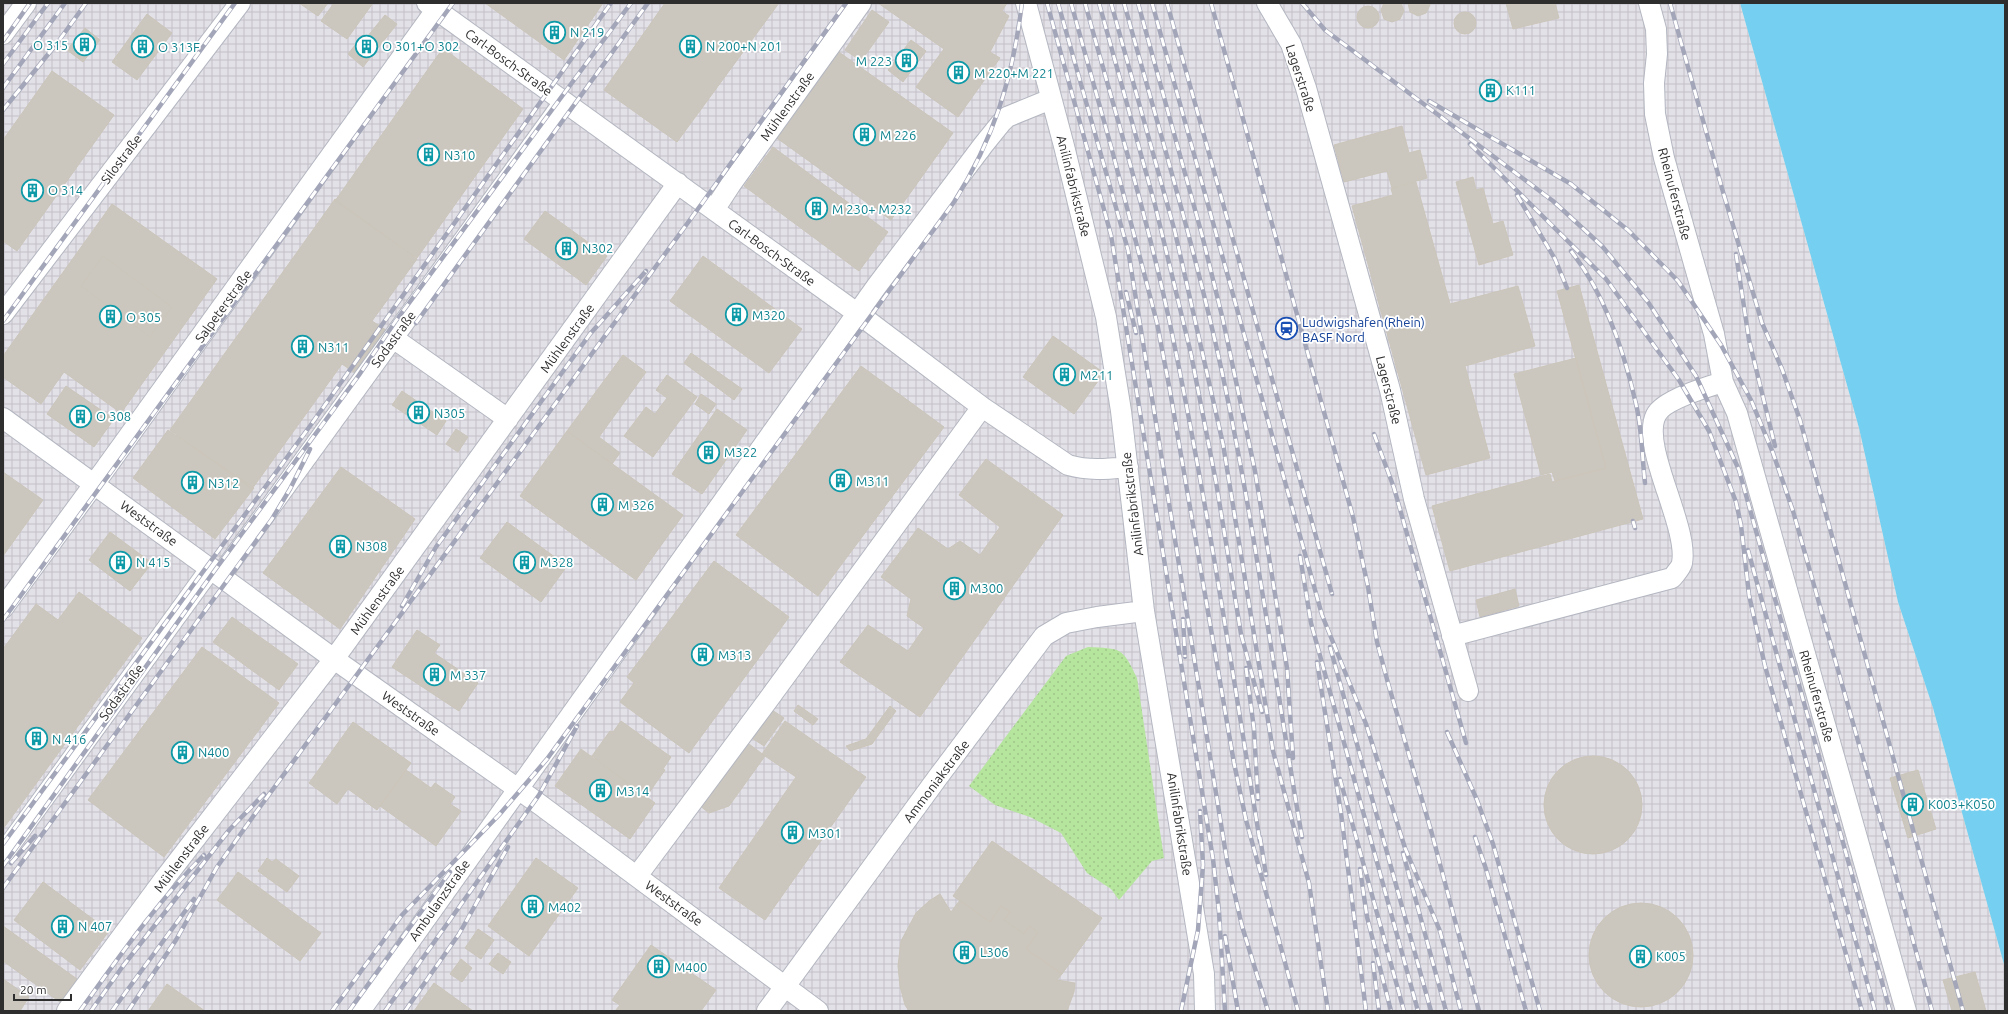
<svg xmlns="http://www.w3.org/2000/svg" width="2008" height="1014" font-family="Ubuntu,sans-serif">
  <defs>
    <pattern id="industrial-grid" width="8" height="8" patternUnits="userSpaceOnUse"><rect width="8" height="8" fill="#e3e1e8"/><path d="M0 4h8M4 0v8" fill="none" stroke="#c3c1c7"/></pattern>
    <pattern id="grass-dots" width="8" height="8" patternUnits="userSpaceOnUse"><rect width="8" height="8" fill="#b6e59e"/><path d="M2 2h.1M6 6h.1" fill="none" stroke="#9dc588" stroke-width="1.8" stroke-linecap="round"/></pattern>
  </defs>
  <rect width="100%" height="100%" fill="#efe9e1"/>
  <path fill="url(#industrial-grid)" d="M 3,3 L 1740,3 L 1859,428 L 1898,602 L 1933,708 L 2005,968 L 2005,1011 L 3,1011 Z"/>
  <path fill="url(#grass-dots)" d="M 1088,647 C 1121,649 1122,646 1137,678 L 1164,858 L 1152,861 L 1119,900 L 1111,889 L 1087,873 L 1061,833 L 1030,817 L 995,805 L 969,786 L 1066,656 Z"/>
  <path fill="#75cff0" d="M 1740,3 L 2005,3 L 2005,968 L 1933,708 L 1898,602 L 1859,428 Z"/>
  <path fill="#cbc7bf" stroke="#cbc5ba" d="M 299,3 L 328,3 L 318,16 Z
    M 334,3 L 373,3 L 347,39 L 321,21 Z
    M 485,3 L 603,3 L 564,60 Z
    M 665,3 L 779,3 L 677,142 L 604,90 Z
    M 878,3 L 1007,3 L 1002,11 L 1009,16 L 990,52 L 1000,58 L 958,117 L 916,87 L 944,49 Z
    M 1384,3 L 1401,3 L 1404,11 L 1400,19 L 1392,22 L 1384,19 L 1381,10 Z
    M 1408,3 L 1429,3 L 1430,5 L 1426,13 L 1418,16 L 1410,12 Z
    M 1506,3 L 1555,3 L 1559,18 L 1513,29 Z
    M1357 17a11 11 0 1 1 22 0a11 11 0 1 1-22 0Z
    M 872,10 L 889,22 L 861,61 L 845,50 Z
    M1454 23a11 11 0 1 1 22 0a11 11 0 1 1-22 0Z
    M 147,14 L 172,33 L 137,80 L 112,62 Z
    M 385,15 L 397,24 L 363,67 L 348,54 L 363,35 L 367,37 Z
    M 85,28 L 100,40 L 83,62 L 67,50 Z
    M 911,40 L 926,51 L 903,82 L 888,70 Z
    M 443,48 L 523,109 L 417,258 L 335,201 Z
    M 836,50 L 953,133 L 891,220 L 774,136 Z
    M 52,71 L 114,115 L 17,251 L 3,241 L 3,140 Z
    M 1499,80 L 1502,93 L 1483,98 L 1480,85 Z
    M 1402,126 L 1409,153 L 1420,150 L 1427,178 L 1392,188 L 1387,171 L 1344,182 L 1334,145 Z
    M 773,147 L 888,232 L 859,271 L 744,186 Z
    M 1473,177 L 1476,190 L 1483,188 L 1493,224 L 1503,221 L 1513,255 L 1479,265 L 1456,182 Z
    M 1416,182 L 1450,304 L 1518,286 L 1535,346 L 1465,366 L 1490,458 L 1426,475 L 1352,206 L 1393,195 L 1391,189 Z
    M 335,199 L 417,259 L 372,321 L 386,330 L 355,373 L 342,364 L 252,489 L 170,430 Z
    M 112,204 L 217,279 L 121,413 L 64,372 L 41,404 L 3,377 L 3,356 Z
    M 545,211 L 607,256 L 586,285 L 524,239 Z
    M 103,256 L 172,307 L 150,337 L 81,286 Z
    M 703,256 L 802,329 L 769,373 L 670,301 Z
    M 1579,285 L 1643,519 L 1450,571 L 1432,506 L 1550,474 L 1552,482 L 1606,468 L 1557,291 Z
    M 1053,336 L 1104,373 L 1074,414 L 1023,377 Z
    M 691,353 L 742,389 L 734,400 L 684,363 Z
    M 623,355 L 646,372 L 599,437 L 620,453 L 612,464 L 567,431 Z
    M 1576,358 L 1606,468 L 1555,481 L 1552,472 L 1541,475 L 1514,374 Z
    M 861,366 L 944,427 L 818,596 L 736,535 Z
    M 667,375 L 697,397 L 653,457 L 624,436 L 646,407 L 655,414 L 667,398 L 656,390 Z
    M 66,386 L 114,419 L 94,447 L 47,414 Z
    M 402,391 L 446,421 L 437,435 L 392,405 Z
    M 701,394 L 716,404 L 709,414 L 695,404 Z
    M 717,409 L 747,430 L 702,494 L 672,474 Z
    M 456,429 L 468,437 L 458,452 L 446,444 Z
    M 168,430 L 254,488 L 215,539 L 133,478 Z
    M 567,431 L 683,515 L 636,580 L 520,496 Z
    M 986,459 L 1063,515 L 920,717 L 840,662 L 868,625 L 908,651 L 924,628 L 907,616 L 911,599 L 881,577 L 918,528 L 948,549 L 960,541 L 980,555 L 1000,527 L 959,495 Z
    M 341,467 L 415,519 L 340,629 L 263,573 Z
    M 3,472 L 43,500 L 3,556 Z
    M 507,522 L 567,566 L 541,602 L 480,558 Z
    M 110,532 L 152,563 L 130,591 L 89,560 Z
    M 714,561 L 789,617 L 689,753 L 620,702 L 634,683 L 627,677 Z
    M 1515,589 L 1519,606 L 1480,617 L 1476,600 Z
    M 79,592 L 142,638 L 3,829 L 3,649 L 36,604 L 58,620 Z
    M 232,617 L 298,664 L 279,690 L 213,642 Z
    M 417,630 L 440,645 L 434,653 L 478,683 L 459,711 L 392,667 Z
    M 202,647 L 279,703 L 164,857 L 88,800 Z
    M 798,705 L 818,719 L 813,725 L 794,711 Z
    M 890,706 L 896,711 L 872,744 L 850,751 L 846,746 L 866,739 Z
    M 772,710 L 784,718 L 764,746 L 752,738 Z
    M 621,721 L 671,757 L 663,769 L 665,770 L 646,797 L 592,756 L 610,731 L 613,732 Z
    M 785,721 L 866,777 L 765,920 L 719,888 L 796,777 L 762,754 Z
    M 353,722 L 411,763 L 377,810 L 348,789 L 337,804 L 309,783 Z
    M 745,741 L 765,756 L 729,806 L 709,813 L 699,805 Z
    M 581,749 L 655,803 L 630,839 L 555,786 Z
    M1544 805a49 49 0 1 1 98 0a49 49 0 1 1-98 0Z
    M 406,770 L 431,788 L 435,783 L 455,797 L 450,804 L 461,811 L 436,846 L 380,806 Z
    M 1918,770 L 1936,829 L 1908,838 L 1890,778 Z
    M 992,841 L 1102,918 L 1062,974 L 1026,949 L 1038,932 L 1029,926 L 1024,934 L 1004,920 L 1010,912 L 1001,906 L 990,922 L 953,896 Z
    M 267,858 L 272,862 L 276,859 L 299,876 L 287,892 L 258,871 Z
    M 536,858 L 578,888 L 529,956 L 488,926 Z
    M 238,872 L 321,933 L 300,961 L 217,900 Z
    M 43,882 L 109,931 L 80,970 L 14,920 Z
    M 940,894 L 951,912 L 960,900 L 990,922 L 1001,906 L 1010,912 L 1004,920 L 1024,934 L 1029,926 L 1038,932 L 1026,949 L 1062,974 L 1057,980 L 1075,983 L 1074,992 L 1067,1011 L 909,1011 L 905,1005 L 900,986 L 898,966 L 901,941 L 916,913 L 929,901 Z
    M1589 955a52 52 0 1 1 104 0a52 52 0 1 1-104 0Z
    M 3,926 L 77,979 L 60,1002 L 3,961 Z
    M 478,929 L 494,940 L 481,959 L 465,948 Z
    M 651,945 L 716,990 L 701,1011 L 615,1011 L 620,1005 L 612,1000 Z
    M 498,953 L 511,962 L 503,974 L 489,964 Z
    M 461,959 L 472,968 L 462,982 L 450,974 Z
    M 1975,972 L 1986,1011 L 1952,1011 L 1943,980 Z
    M 3,979 L 29,997 L 20,1011 L 3,1011 Z
    M 434,983 L 473,1011 L 414,1011 Z
    M 167,984 L 205,1011 L 148,1011 Z"/>
  <g fill="none" stroke-linecap="round" stroke-linejoin="round">
    <defs>
      <path id="minor" d="M 427,3 L 868,321 L 982,407 L 1068,465 C 1089,471 1107,469 1128,467
        M 1026,3 L 1064,146 L 1106,317 L 1121,411 L 1144,611 L 1204,974 L 1205,1011
        M 1267,3 L 1291,44 L 1306,88 L 1390,390 L 1414,499 L 1468,691
        M 1649,3 L 1656,29 L 1657,54 L 1654,83 L 1655,114 L 1664,158 L 1714,334 L 1723,382 L 1737,413 L 1906,1011
        M 3,34 L 26,3
        M 714,210 L 731,184 L 861,3
        M 3,314 L 240,3
        M 393,338 L 508,419
        M 3,418 L 334,659 L 535,801 L 818,1011
        M 221,575 L 564,102
        M 3,608 L 95,483 L 441,3
        M 1452,636 L 1672,578 C 1675,574 1681,568 1682,563 C 1689,526 1640,447 1656,415 C 1663,400 1707,387 1723,382
        M 3,854 L 211,568
        M 637,876 L 768,700 L 982,407
        M 67,1011 L 165,878 L 334,659 L 678,183
        M 360,1011 L 876,287 L 984,144 L 1001,123 L 1007,117 L 1051,99
        M 767,1011 L 938,777 L 1044,636 L 1066,623 L 1097,617 L 1144,611"/>
    </defs>
    <use href="#minor" stroke="#b4b7c1" stroke-width="22"/>
    <use href="#minor" stroke="#fff" stroke-width="20"/>
    <defs>
      <path id="rail" d="M 1047,3 L 1111,235 L 1213,859 L 1219,912 L 1225,1011
        M 1058,3 L 1128,250 L 1227,861 L 1242,926 L 1268,1011
        M 1071,3 L 1112,150 L 1157,323 L 1170,391 L 1234,763 L 1246,820 L 1274,922
        M 1085,3 C 1114,109 1147,216 1170,324 C 1206,495 1232,669 1260,842
        M 1099,3 L 1155,205 L 1191,354 L 1216,482 L 1241,634 L 1262,712
        M 1111,3 L 1175,232 L 1223,444 L 1273,751 L 1309,883 L 1328,1011
        M 1124,3 C 1158,126 1195,248 1222,372 C 1255,526 1275,682 1302,837
        M 1138,3 L 1202,235 L 1223,320 L 1255,471 L 1287,668 L 1293,758
        M 1152,3 L 1322,615 L 1366,724 L 1405,848 L 1440,931 L 1461,1011
        M 1167,3 L 1332,594
        M 1211,3 L 1353,517 L 1368,587 L 1377,642 L 1388,683 L 1432,834 L 1479,1011
        M 1302,3 L 1325,30 L 1553,201 L 1602,246 L 1648,302 L 1696,376 L 1739,470 L 1890,1011
        M 1670,3 L 1725,199
        M 3,41 L 30,3
        M 3,64 L 48,3
        M 3,88 L 65,3
        M 1429,101 L 1571,184 L 1629,231 L 1678,281 L 1721,345 L 1751,400 L 1773,453 L 1793,511 L 1888,847 L 1932,1011
        M 3,110 L 58,42 L 86,3
        M 1470,144 L 1606,279 L 1679,380 L 1709,431 L 1736,502 L 1741,525 L 1749,595 L 1765,666 L 1862,1011
        M 1517,195 L 1555,259 L 1567,288
        M 1724,195 L 1762,323 L 1782,369 L 1800,420 L 1963,1011
        M 1571,251 C 1605,294 1624,351 1636,404 C 1642,429 1642,457 1645,483
        M 1736,254 L 1749,340 L 1775,446
        M 1126,292 L 1136,333
        M 3,321 L 235,3
        M 416,323 L 648,3
        M 1374,434 L 1394,488 L 1466,743
        M 1633,521 L 1635,528
        M 1748,550 L 1875,1011
        M 1300,556 L 1311,623 L 1418,1011
        M 402,606 L 436,547 L 590,334 L 646,271
        M 1183,619 L 1185,657
        M 3,620 L 453,3
        M 1330,647 L 1431,1011
        M 1317,662 L 1341,813 L 1366,1011
        M 1246,668 L 1254,729 L 1258,799
        M 1447,732 L 1477,800 L 1493,844 L 1540,1011
        M 1340,779 L 1404,1011
        M 1260,837 L 1266,875
        M 1475,837 L 1486,869 L 1526,1011
        M 3,844 L 310,426 L 611,3
        M 1403,853 L 1446,1011
        M 11,863 L 35,836
        M 3,866 L 215,570 L 359,375 L 395,322 L 631,3
        M 1360,869 L 1367,917 L 1391,1011
        M 3,888 L 272,519 L 290,489 L 310,449
        M 1273,918 L 1298,1011
        M 1225,936 L 1238,1011
        M 1373,963 L 1379,1011
        M 80,1011 C 119,957 157,902 204,855
        M 91,1011 L 123,966 L 230,829 L 264,794
        M 112,1011 L 194,899
        M 128,1011 L 176,940 L 217,867 L 257,811 L 703,202 L 846,3
        M 332,1011 L 402,915 L 499,815 L 547,759 L 954,202 C 994,139 1013,77 1022,3
        M 349,1011 L 450,872
        M 385,1011 L 539,795 L 577,726
        M 405,1011 L 459,934 L 508,847
        M 1181,1011 L 1198,930 L 1203,865 L 1200,811"/>
    </defs>
    <use href="#rail" stroke="#a3a6b8" stroke-width="4.5"/>
    <use href="#rail" stroke="#fff" stroke-width="3" stroke-dasharray="9" stroke-linecap="butt"/>
  </g>
  <defs>
    <symbol id="building-ring" viewBox="-11 -11 22 22"><circle r="9.5" fill="#fff" stroke="#0f9aa8" stroke-width="1.5"/><path d="M-4-6H4V6H1V3H-1V6H-4ZM-2.5-4.3h1.7v1.8h-1.7ZM.8-4.3h1.7v1.8H.8ZM-2.5-1h1.7V.8h-1.7ZM.8-1h1.7V.8H.8Z" fill="#0f9aa8"/></symbol>
    <symbol id="station-ring" viewBox="-11 -11 22 22"><circle r="9.5" fill="#fff" stroke="#1a4fb4" stroke-width="1.5"/><path d="M-3-6H3Q5-6 5-4V2Q5 4 3 4L4.5 6H3L1.5 4h-3L-3 6H-4.5L-3 4Q-5 4-5 2V-4Q-5-6-3-6ZM-3.5-4v3h7v-3ZM-3.5 1v1.5H-2V1ZM2 1v1.5H3.5V1Z" fill="#1a4fb4"/></symbol>
  </defs>
  <g fill-rule="evenodd">
    <use href="#building-ring" x="542" y="20" width="25" height="25"/>
    <use href="#building-ring" x="72" y="32" width="25" height="25"/>
    <use href="#building-ring" x="354" y="34" width="25" height="25"/>
    <use href="#building-ring" x="678" y="34" width="25" height="25"/>
    <use href="#building-ring" x="130" y="34" width="25" height="25"/>
    <use href="#building-ring" x="894" y="48" width="25" height="25"/>
    <use href="#building-ring" x="946" y="60" width="25" height="25"/>
    <use href="#building-ring" x="1478" y="78" width="25" height="25"/>
    <use href="#building-ring" x="852" y="122" width="25" height="25"/>
    <use href="#building-ring" x="416" y="142" width="25" height="25"/>
    <use href="#building-ring" x="20" y="178" width="25" height="25"/>
    <use href="#building-ring" x="804" y="196" width="25" height="25"/>
    <use href="#building-ring" x="554" y="236" width="25" height="25"/>
    <use href="#building-ring" x="724" y="302" width="25" height="25"/>
    <use href="#building-ring" x="98" y="304" width="25" height="25"/>
    <use href="#station-ring" x="1274" y="316" width="25" height="25"/>
    <use href="#building-ring" x="290" y="334" width="25" height="25"/>
    <use href="#building-ring" x="1052" y="362" width="25" height="25"/>
    <use href="#building-ring" x="406" y="400" width="25" height="25"/>
    <use href="#building-ring" x="68" y="404" width="25" height="25"/>
    <use href="#building-ring" x="696" y="440" width="25" height="25"/>
    <use href="#building-ring" x="828" y="468" width="25" height="25"/>
    <use href="#building-ring" x="180" y="470" width="25" height="25"/>
    <use href="#building-ring" x="590" y="492" width="25" height="25"/>
    <use href="#building-ring" x="328" y="534" width="25" height="25"/>
    <use href="#building-ring" x="108" y="550" width="25" height="25"/>
    <use href="#building-ring" x="512" y="550" width="25" height="25"/>
    <use href="#building-ring" x="942" y="576" width="25" height="25"/>
    <use href="#building-ring" x="690" y="642" width="25" height="25"/>
    <use href="#building-ring" x="422" y="662" width="25" height="25"/>
    <use href="#building-ring" x="24" y="726" width="25" height="25"/>
    <use href="#building-ring" x="170" y="740" width="25" height="25"/>
    <use href="#building-ring" x="588" y="778" width="25" height="25"/>
    <use href="#building-ring" x="1900" y="792" width="25" height="25"/>
    <use href="#building-ring" x="780" y="820" width="25" height="25"/>
    <use href="#building-ring" x="520" y="894" width="25" height="25"/>
    <use href="#building-ring" x="50" y="914" width="25" height="25"/>
    <use href="#building-ring" x="952" y="940" width="25" height="25"/>
    <use href="#building-ring" x="1628" y="944" width="25" height="25"/>
    <use href="#building-ring" x="646" y="954" width="25" height="25"/>
  </g>
  <g text-anchor="middle" stroke-width="3.5" stroke-linejoin="round" paint-order="stroke">
    <g font-size="13" fill="#0d838f" stroke="#fff" text-anchor="start">
      <text x="570" y="37">N 219</text>
      <text x="68" y="50" text-anchor="end">O 315</text>
      <text x="382" y="51">O 301+O 302</text>
      <text x="706" y="51">N 200+N 201</text>
      <text x="158" y="52">O 313F</text>
      <text x="892" y="66" text-anchor="end">M 223</text>
      <text x="974" y="78">M 220+M 221</text>
      <text x="1506" y="95">K111</text>
      <text x="880" y="140">M 226</text>
      <text x="444" y="160">N310</text>
      <text x="48" y="195">O 314</text>
      <text x="832" y="214">M 230+ M232</text>
      <text x="582" y="253">N302</text>
      <text x="752" y="320">M320</text>
      <text x="126" y="322">O 305</text>
      <text x="318" y="352">N311</text>
      <text x="1080" y="380">M211</text>
      <text x="434" y="418">N305</text>
      <text x="96" y="421">O 308</text>
      <text x="724" y="457">M322</text>
      <text x="856" y="486">M311</text>
      <text x="208" y="488">N312</text>
      <text x="618" y="510">M 326</text>
      <text x="356" y="551">N308</text>
      <text x="136" y="567">N 415</text>
      <text x="540" y="567">M328</text>
      <text x="970" y="593">M300</text>
      <text x="718" y="660">M313</text>
      <text x="450" y="680">M 337</text>
      <text x="52" y="744">N 416</text>
      <text x="198" y="757">N400</text>
      <text x="616" y="796">M314</text>
      <text x="1928" y="809">K003+K050</text>
      <text x="808" y="838">M301</text>
      <text x="548" y="912">M402</text>
      <text x="78" y="931">N 407</text>
      <text x="980" y="957">L306</text>
      <text x="1656" y="961">K005</text>
      <text x="674" y="972">M400</text>
    </g>
    <g font-size="13" fill="#2e2e2e" stroke="#fff">
      <text transform="translate(509 62) rotate(36)" y="5">Carl-Bosch-Straße</text>
      <text transform="translate(1301 78) rotate(72)" y="5">Lagerstraße</text>
      <text transform="translate(787 106) rotate(-54)" y="5">Mühlenstraße</text>
      <text transform="translate(121 159) rotate(-53)" y="5">Silostraße</text>
      <text transform="translate(1074 186) rotate(76)" y="5">Anilinfabrikstraße</text>
      <text transform="translate(1675 194) rotate(75)" y="5">Rheinuferstraße</text>
      <text transform="translate(772 252) rotate(36)" y="5">Carl-Bosch-Straße</text>
      <text transform="translate(223 306) rotate(-54)" y="5">Salpeterstraße</text>
      <text transform="translate(567 338) rotate(-54)" y="5">Mühlenstraße</text>
      <text transform="translate(393 339) rotate(-54)" y="5">Sodastraße</text>
      <text transform="translate(1389 390) rotate(76)" y="5">Lagerstraße</text>
      <text transform="translate(1132 504) rotate(-97)" y="5">Anilinfabrikstraße</text>
      <text transform="translate(149 523) rotate(36)" y="5">Weststraße</text>
      <text transform="translate(377 600) rotate(-54)" y="5">Mühlenstraße</text>
      <text transform="translate(121 692) rotate(-54)" y="5">Sodastraße</text>
      <text transform="translate(1817 696) rotate(74)" y="5">Rheinuferstraße</text>
      <text transform="translate(411 713) rotate(35)" y="5">Weststraße</text>
      <text transform="translate(936 781) rotate(-53)" y="5">Ammoniakstraße</text>
      <text transform="translate(1180 824) rotate(81)" y="5">Anilinfabrikstraße</text>
      <text transform="translate(181 858) rotate(-53)" y="5">Mühlenstraße</text>
      <text transform="translate(439 900) rotate(-55)" y="5">Ambulanzstraße</text>
      <text transform="translate(674 903) rotate(36)" y="5">Weststraße</text>
    </g>
    <g font-size="13" fill="#164399" stroke="#fff" text-anchor="start">
      <text x="1302" y="327">Ludwigshafen(Rhein)<tspan x="1302" dy="15">BASF Nord</tspan></text>
    </g>
  </g>
  <rect width="2008" height="1014" fill="none" stroke="#2e2e2e" stroke-width="8"/>
  <path d="M14 994v6h57v-6" fill="none" stroke="#2e2e2e" stroke-width="2"/>
  <text x="20" y="994" font-size="12" fill="#2e2e2e" stroke="#ffffff" stroke-width="3" paint-order="stroke">20 m</text>
</svg>
